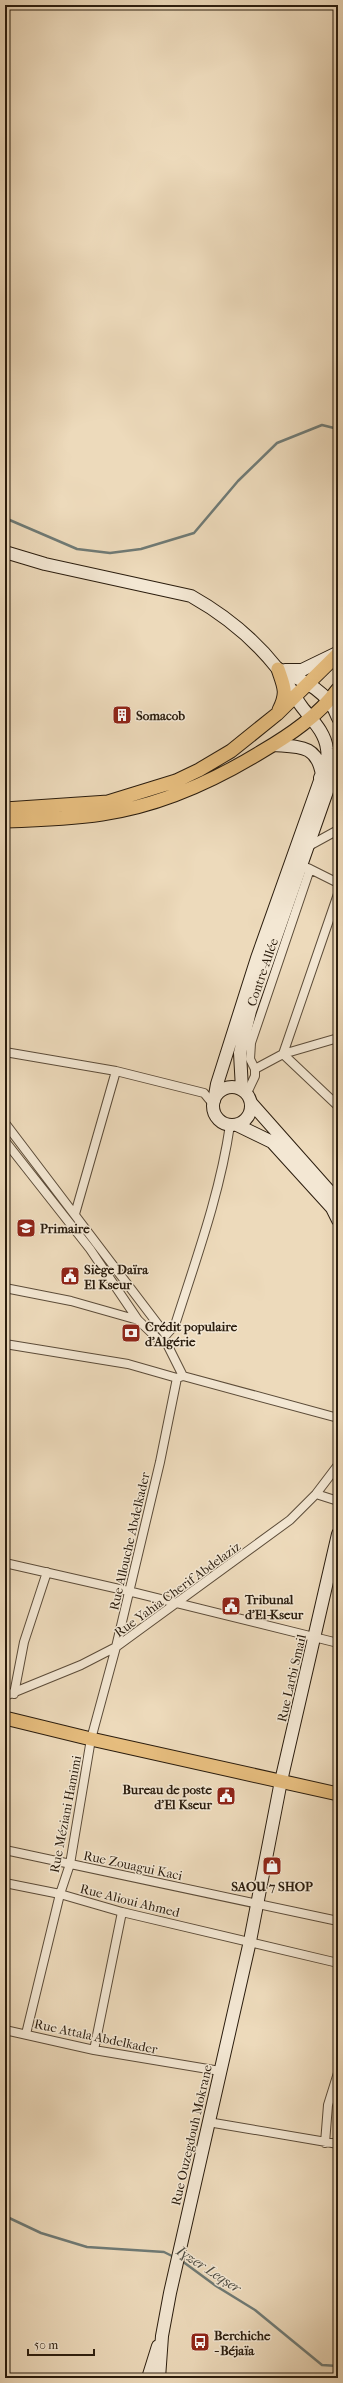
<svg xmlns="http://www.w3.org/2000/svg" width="343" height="2383" font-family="'IM FELL French Canon',serif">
  <rect width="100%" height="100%" fill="#eddabb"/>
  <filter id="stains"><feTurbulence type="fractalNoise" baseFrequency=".005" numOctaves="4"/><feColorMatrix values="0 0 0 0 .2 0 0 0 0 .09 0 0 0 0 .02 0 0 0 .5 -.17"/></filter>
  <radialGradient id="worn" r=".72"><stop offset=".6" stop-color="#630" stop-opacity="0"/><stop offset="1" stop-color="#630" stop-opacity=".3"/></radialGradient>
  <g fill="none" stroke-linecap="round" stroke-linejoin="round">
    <path stroke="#6f7a75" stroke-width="2.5" d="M 5,518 L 77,549 L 110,553 L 141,549 L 194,533 L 238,481 L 277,443 L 322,425 L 338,429
      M 5,2216 L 41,2233 L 87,2247 L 164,2252 L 174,2257
      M 182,2261 L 216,2286 L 255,2310 L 322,2365 L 338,2366"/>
    <defs>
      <path id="minor" d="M 307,847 L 338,830
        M 310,869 L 338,883
        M 338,894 L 283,1054 L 338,1106
        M 5,1052 L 116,1071 L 204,1093 L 213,1104
        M 255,1069 L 283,1054 L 338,1038
        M 247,1093 L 255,1076 L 255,1069 L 250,1059 L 251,1043 L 310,869 L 300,865
        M 5,1123 L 166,1335 L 175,1325 C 196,1259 220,1194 230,1125
        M 5,1141 L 90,1249 L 138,1320 L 160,1341
        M 75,1214 L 116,1071
        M 5,1288 L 71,1301 L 138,1320
        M 5,1344 L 128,1364 L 177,1378
        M 167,1344 L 183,1376 L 338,1418
        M 316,1494 L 338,1501
        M 5,1563 L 128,1591 L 338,1643
        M 14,1694 L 24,1642 L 47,1572
        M 5,1696 L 81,1665 L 116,1647 L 290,1520 L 316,1494 L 338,1465
        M 5,1850 L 338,1921
        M 5,1883 L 60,1894 L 122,1912 L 338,1963
        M 5,2030 L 94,2050 L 220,2071
        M 26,2034 L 60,1894 L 70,1864 L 91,1739 L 116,1647 L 160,1462 L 177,1378 L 183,1376
        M 94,2050 L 122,1912
        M 208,2122 L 338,2144
        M 325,2143 L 328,2105 L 338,2073"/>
      <path id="secondary" d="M 5,552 L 45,564 L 191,596 C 223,614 254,639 277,668 C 287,680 293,695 302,707 C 312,720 325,732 327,749 C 329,759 324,768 320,778
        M 278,669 C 302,680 329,691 338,718
        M 285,670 L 302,670 L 337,653
        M213 1106a19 19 0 1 1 38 0a19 19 0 1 1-38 0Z
        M 242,1089 L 240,1053 L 250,1011 L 338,760
        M 214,1101 L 217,1084 L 257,958 L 322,775 C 317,744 299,747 273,745
        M 252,1104 L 338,1201
        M 237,1125 L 272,1142 L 332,1208 L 338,1220
        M 148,2378 L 158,2346
        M 159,2378 L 162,2336 L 170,2293 L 250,1941 L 281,1781 L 338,1534"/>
      <path id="primary" d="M 278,669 C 284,687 288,692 279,710
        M 5,809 L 108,802 L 176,781 L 199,770 L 231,751 L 277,714 L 338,654
        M 5,821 C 37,820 70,819 102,814 C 159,806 212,782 261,752 C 290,735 318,716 338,689
        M 5,1718 L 91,1739 L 338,1794"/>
    </defs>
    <use href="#minor" stroke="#5c4c39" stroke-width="10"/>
    <use href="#secondary" stroke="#2b1d0e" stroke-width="14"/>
    <use href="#primary" stroke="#2b1d0e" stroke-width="15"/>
    <use href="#minor" stroke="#f3e7d3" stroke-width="8"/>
    <use href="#secondary" stroke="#f3e7d3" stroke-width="12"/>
    <use href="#primary" stroke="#e6bd7e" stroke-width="13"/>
  </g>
  <defs>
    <symbol id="building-square" viewBox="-11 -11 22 22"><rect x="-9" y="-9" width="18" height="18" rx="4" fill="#8f2418" stroke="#f3e7d3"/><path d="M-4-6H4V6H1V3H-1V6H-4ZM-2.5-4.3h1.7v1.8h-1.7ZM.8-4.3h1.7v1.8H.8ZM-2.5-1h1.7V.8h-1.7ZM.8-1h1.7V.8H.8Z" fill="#fff"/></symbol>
    <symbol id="school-square" viewBox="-11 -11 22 22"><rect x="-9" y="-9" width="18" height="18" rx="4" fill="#8f2418" stroke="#f3e7d3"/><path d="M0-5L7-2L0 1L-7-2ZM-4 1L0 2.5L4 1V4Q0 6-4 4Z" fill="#fff"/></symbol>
    <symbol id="civic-square" viewBox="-11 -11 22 22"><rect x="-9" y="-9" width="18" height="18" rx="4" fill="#8f2418" stroke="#f3e7d3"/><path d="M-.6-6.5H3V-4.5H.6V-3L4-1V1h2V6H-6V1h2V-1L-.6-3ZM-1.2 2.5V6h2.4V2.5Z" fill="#fff"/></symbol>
    <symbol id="bank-square" viewBox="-11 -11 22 22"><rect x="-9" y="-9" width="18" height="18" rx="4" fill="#8f2418" stroke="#f3e7d3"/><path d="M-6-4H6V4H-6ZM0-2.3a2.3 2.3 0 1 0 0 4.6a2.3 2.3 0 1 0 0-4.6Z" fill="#fff"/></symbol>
    <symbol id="shop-square" viewBox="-11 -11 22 22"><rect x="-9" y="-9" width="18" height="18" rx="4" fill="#8f2418" stroke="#f3e7d3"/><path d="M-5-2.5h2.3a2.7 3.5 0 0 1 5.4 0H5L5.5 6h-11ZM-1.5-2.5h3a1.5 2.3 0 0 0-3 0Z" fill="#fff"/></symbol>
    <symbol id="bus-square" viewBox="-11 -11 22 22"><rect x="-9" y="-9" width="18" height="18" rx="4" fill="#8f2418" stroke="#f3e7d3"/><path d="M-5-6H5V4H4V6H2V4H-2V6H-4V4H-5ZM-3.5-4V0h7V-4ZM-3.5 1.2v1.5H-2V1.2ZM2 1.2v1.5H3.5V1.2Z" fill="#fff"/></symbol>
  </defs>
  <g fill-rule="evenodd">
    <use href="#building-square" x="111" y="704" width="22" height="22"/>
    <use href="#school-square" x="15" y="1217" width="22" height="22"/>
    <use href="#civic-square" x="59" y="1265" width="22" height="22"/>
    <use href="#bank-square" x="120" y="1322" width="22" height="22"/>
    <use href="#civic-square" x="220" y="1595" width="22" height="22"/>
    <use href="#civic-square" x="215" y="1785" width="22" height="22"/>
    <use href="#shop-square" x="261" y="1855" width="22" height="22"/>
    <use href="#bus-square" x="189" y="2331" width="22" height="22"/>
  </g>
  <g text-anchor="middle" stroke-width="3" stroke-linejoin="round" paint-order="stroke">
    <g font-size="13" font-weight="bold" fill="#2b1d0e" stroke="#f3e7d3" text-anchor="start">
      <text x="136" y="720">Somacob</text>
      <text x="40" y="1233">Primaire</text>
      <text x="84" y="1274">Siège Daïra<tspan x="84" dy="15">El Kseur</tspan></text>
      <text x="145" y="1331">Crédit populaire<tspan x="145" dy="15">d'Algérie</tspan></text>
      <text x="245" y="1604">Tribunal<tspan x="245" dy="15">d'El-Kseur</tspan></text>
      <text x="212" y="1794" text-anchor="end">Bureau de poste<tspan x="212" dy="15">d'El Kseur</tspan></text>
      <text x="272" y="1891" text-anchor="middle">SAOU 7 SHOP</text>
      <text x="214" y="2340">Berchiche<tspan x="214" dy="15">- Béjaïa</tspan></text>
    </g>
    <g font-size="13" fill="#2b1d0e" stroke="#f3e7d3">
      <text transform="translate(262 972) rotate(-71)" y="5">Contre-Allée</text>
      <text transform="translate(129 1541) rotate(-77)" y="5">Rue Allouche Abdelkader</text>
      <text transform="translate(177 1589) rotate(-36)" y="5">Rue Yahia Cherif Abdelaziz</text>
      <text transform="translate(291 1678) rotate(-77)" y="5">Rue Larbi Smail</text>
      <text transform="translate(65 1814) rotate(-79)" y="5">Rue Méziani Hamimi</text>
      <text transform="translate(133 1865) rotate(12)" y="5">Rue Zouagui Kaci</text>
      <text transform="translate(130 1900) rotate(14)" y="5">Rue Alioui Ahmed</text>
      <text transform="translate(96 2036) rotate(12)" y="5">Rue Attala Abdelkader</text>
      <text transform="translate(191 2135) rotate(-77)" y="5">Rue Ouzegdouh Mokrane</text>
    </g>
    <g font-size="14" font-style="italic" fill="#4d4c42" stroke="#f3e7d3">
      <text transform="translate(209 2269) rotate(33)" y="5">Iɣzer Leqṣer</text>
    </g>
  </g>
  <rect width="343" height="2383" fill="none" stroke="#eddabb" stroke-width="20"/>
  <rect x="6" y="6" width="331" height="2371" fill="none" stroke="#2b1d0e" stroke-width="2"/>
  <rect x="10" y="10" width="323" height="2363" fill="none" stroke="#2b1d0e"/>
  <path d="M28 2349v6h66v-6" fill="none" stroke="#2b1d0e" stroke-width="2"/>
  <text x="34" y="2349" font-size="12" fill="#2b1d0e" stroke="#f3e7d3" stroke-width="3" paint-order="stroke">50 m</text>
  <rect width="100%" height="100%" filter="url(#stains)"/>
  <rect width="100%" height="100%" fill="url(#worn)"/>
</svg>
